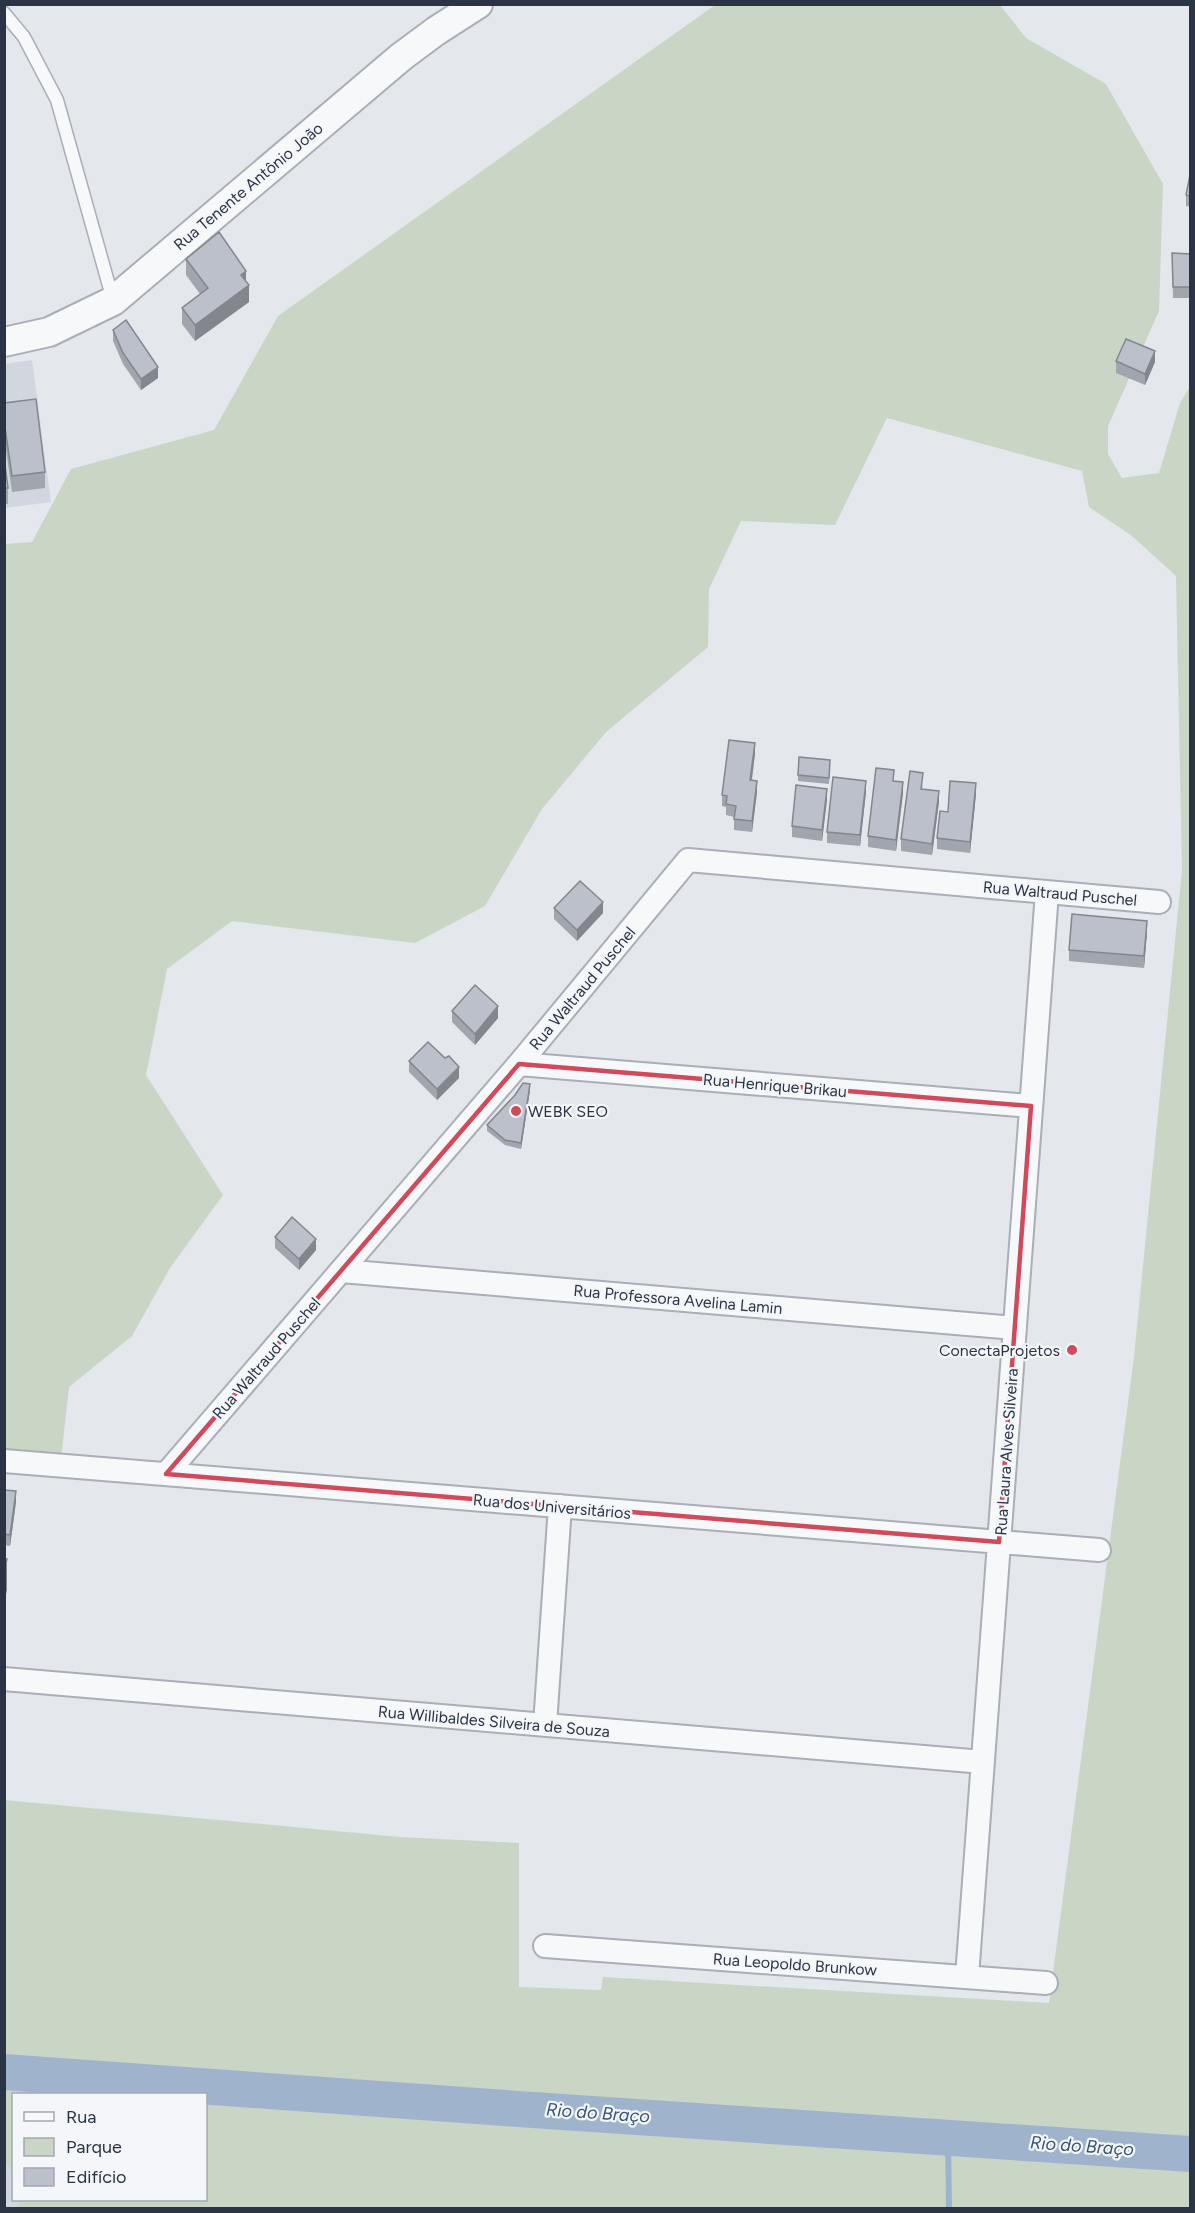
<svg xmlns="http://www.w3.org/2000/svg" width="1195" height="2213" font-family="Figtree,sans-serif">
  <rect width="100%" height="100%" fill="#e4e7ec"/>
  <path fill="#d2d6de" d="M 32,360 L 51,502 L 5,508 L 4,364 Z
    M 5,2149 L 13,2149 L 14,2200 L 23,2200 L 23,2208 L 5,2208 Z"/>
  <path fill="#c9d6c5" d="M 715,5 L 1000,5 L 1026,38 L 1106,84 L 1163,184 L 1159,311 L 1108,426 L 1108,454 L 1122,478 L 1159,473 L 1180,403 L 1190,387 L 1190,2208 L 18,2208 L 18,2200 L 206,2200 L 206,2094 L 14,2094 L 13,2173 L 4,2159 L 4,1800 L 400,1837 L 519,1843 L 519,1987 L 601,1990 L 603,1977 L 1049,2003 L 1134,1357 L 1182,870 L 1176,576 L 1132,536 L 1089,507 L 1082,471 L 887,418 L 835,525 L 741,521 L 709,589 L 708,647 L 606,732 L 542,809 L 485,906 L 415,943 L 232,921 L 167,969 L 146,1075 L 223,1195 L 170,1268 L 132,1336 L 69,1387 L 61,1459 L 4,1453 L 5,544 L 32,542 L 71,469 L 214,430 L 278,316 Z"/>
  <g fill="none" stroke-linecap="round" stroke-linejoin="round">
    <path stroke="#9fb4cc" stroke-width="6" d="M 948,2138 L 949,2208"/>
    <path stroke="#9fb4cc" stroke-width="36" d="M 4,2072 L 547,2111 L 1190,2154"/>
    <defs>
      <path id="service" d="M 4,13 L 24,37 L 57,100 L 113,300"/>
      <path id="minor" d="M 519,1064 L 1031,1106
        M 341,1271 L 1015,1328
        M 4,1461 L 1099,1550
        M 166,1474 L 519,1064 L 688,860 L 1159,902
        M 4,1679 L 983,1762
        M 545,1725 L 560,1506
        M 545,1946 L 1046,1983
        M 967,1977 L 1047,892"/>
      <path id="tertiary" d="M 4,342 L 49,332 L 113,301 L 401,57 L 436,31 L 478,4"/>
    </defs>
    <use href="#service" stroke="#a9aeb7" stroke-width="15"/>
    <use href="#minor" stroke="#a9aeb7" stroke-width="26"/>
    <use href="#tertiary" stroke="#a9aeb7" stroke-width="32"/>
    <use href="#service" stroke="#f7f8fa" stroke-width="12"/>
    <use href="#minor" stroke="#f7f8fa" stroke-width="22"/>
    <use href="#tertiary" stroke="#f7f8fa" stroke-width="28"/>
  </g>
  <path fill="#a1a5ae" d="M 1191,170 L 1191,207 L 1186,206 L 1186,195 Z
    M 1172,253 L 1191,254 L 1191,298 L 1173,298 Z
    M 186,259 L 246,282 L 249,302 L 195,341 L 182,324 L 182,308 L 200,294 L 186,275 Z
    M 113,330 L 158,378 L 141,390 L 123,364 L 113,341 Z
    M 1116,361 L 1155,362 L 1145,385 L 1116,373 Z
    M 4,403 L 45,472 L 45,488 L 12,492 L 4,436 Z
    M 4,457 L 8,488 L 8,504 L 4,504 Z
    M 755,754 L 752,780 L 757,792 L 752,832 L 734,830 L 734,817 L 726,815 L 726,807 L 722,806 L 722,795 Z
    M 830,765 L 829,784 L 798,781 L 798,775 Z
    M 894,781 L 903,793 L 896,851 L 868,847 L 868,836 Z
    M 923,784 L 922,789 L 939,802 L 932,855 L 901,851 L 901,839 Z
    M 866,792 L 860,846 L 827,843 L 827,832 Z
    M 976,794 L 970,853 L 937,849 L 937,838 L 948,812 Z
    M 827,800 L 822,841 L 792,837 L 792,826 Z
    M 554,908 L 603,913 L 577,941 L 554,919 Z
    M 1147,932 L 1144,968 L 1069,961 L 1069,950 Z
    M 452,1011 L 498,1018 L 475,1045 L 452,1022 Z
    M 445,1058 L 459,1078 L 437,1100 L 409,1072 L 409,1061 Z
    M 530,1090 L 521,1149 L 505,1145 L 487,1131 L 487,1125 L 515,1095 Z
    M 275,1237 L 316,1250 L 299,1270 L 275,1248 Z
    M 4,1490 L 16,1502 L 10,1546 L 4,1545 Z"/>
  <path fill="#83868d" d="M 246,271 L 246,287 L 249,285 L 249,302 L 195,341 L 195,325 L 241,275 Z
    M 1155,351 L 1155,362 L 1145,385 L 1145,374 Z
    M 158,367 L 158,378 L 141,390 L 141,379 Z
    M 755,743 L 755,754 L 750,791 L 750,780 Z
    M 757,781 L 757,792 L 752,832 L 752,821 Z
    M 866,781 L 866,792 L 860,846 L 860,835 Z
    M 903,782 L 903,793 L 896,851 L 896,840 Z
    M 976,783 L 976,794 L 970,853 L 970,842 Z
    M 827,789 L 827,800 L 822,841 L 822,830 Z
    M 939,791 L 939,802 L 932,855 L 932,844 Z
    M 603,902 L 603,913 L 577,941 L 577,930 Z
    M 1147,921 L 1147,932 L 1144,968 L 1144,956 Z
    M 498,1006 L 498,1018 L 475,1045 L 475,1034 Z
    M 459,1067 L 459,1078 L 437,1100 L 437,1089 Z
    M 530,1084 L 530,1090 L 521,1149 L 521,1143 Z
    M 316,1239 L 316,1250 L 299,1270 L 299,1259 Z
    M 16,1491 L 16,1502 L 10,1546 L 10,1535 Z
    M 7,1559 L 7,1590 L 4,1604 L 4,1573 Z"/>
  <path fill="#bbc0ca" stroke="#83868d" stroke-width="1.5" d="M 1191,170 L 1191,196 L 1186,195 Z
    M 219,232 L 246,271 L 241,275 L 249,285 L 195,325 L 182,308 L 208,288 L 186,259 Z
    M 1172,253 L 1191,254 L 1191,287 L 1173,287 Z
    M 126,320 L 158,367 L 141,379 L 123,353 L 113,330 Z
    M 1126,339 L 1155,351 L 1145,374 L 1116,361 Z
    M 36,399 L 45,472 L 12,476 L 4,420 L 4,403 Z
    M 4,457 L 8,488 L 4,488 Z
    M 729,740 L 755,743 L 750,780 L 757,781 L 752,821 L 734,819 L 736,806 L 726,804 L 727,796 L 722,795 Z
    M 799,757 L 830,760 L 829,778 L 798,775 Z
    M 876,768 L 894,770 L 893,781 L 903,782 L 896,840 L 868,836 Z
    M 910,771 L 923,773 L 921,789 L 939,791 L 932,844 L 901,839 Z
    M 833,777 L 866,781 L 860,835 L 827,832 Z
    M 950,781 L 976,783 L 970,842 L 937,838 L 940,811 L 948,812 Z
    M 796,785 L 827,789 L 822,830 L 792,826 Z
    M 580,881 L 603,902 L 577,930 L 554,908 Z
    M 1072,914 L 1147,921 L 1144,956 L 1069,950 Z
    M 475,985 L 498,1006 L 475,1034 L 452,1011 Z
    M 428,1042 L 445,1058 L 449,1056 L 459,1067 L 437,1089 L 409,1061 Z
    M 523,1083 L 530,1084 L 521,1143 L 505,1140 L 487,1125 L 515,1095 Z
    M 292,1217 L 316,1239 L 299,1259 L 275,1237 Z
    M 4,1490 L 16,1491 L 10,1535 L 4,1534 Z
    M 4,1559 L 7,1559 L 4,1573 Z"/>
  <path fill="none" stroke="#d1495b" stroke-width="4.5" stroke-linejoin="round" d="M 519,1064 L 1031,1106 L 999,1542 L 166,1474 Z"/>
  <g fill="#d1495b" stroke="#f4f6f9" stroke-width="2">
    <circle cx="516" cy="1111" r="6"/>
    <circle cx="1072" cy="1350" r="6"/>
  </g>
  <g text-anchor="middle" stroke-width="4.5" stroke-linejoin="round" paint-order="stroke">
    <g font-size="16" fill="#2b3445" stroke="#f4f6f9">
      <text transform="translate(248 186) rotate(-40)" y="6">Rua Tenente Antônio João</text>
      <text transform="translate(1060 893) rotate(5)" y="6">Rua Waltraud Puschel</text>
      <text transform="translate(582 988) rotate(-50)" y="6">Rua Waltraud Puschel</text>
      <text transform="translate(775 1085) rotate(5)" y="6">Rua Henrique Brikau</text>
      <text transform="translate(678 1299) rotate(5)" y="6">Rua Professora Avelina Lamin</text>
      <text transform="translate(266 1358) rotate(-49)" y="6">Rua Waltraud Puschel</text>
      <text transform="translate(1006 1452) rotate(-86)" y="6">Rua Laura Alves Silveira</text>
      <text transform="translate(552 1506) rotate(5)" y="6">Rua dos Universitários</text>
      <text transform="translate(494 1721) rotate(5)" y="6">Rua Willibaldes Silveira de Souza</text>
      <text transform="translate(795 1964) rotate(4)" y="6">Rua Leopoldo Brunkow</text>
    </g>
    <g font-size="16" fill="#2b3445" stroke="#f4f6f9" text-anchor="start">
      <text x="528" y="1117">WEBK SEO</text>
      <text x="1060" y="1356" text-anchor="end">ConectaProjetos</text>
    </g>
    <g font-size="18" font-style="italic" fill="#34527a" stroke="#f4f6f9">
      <text transform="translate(598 2113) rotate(4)" y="6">Rio do Braço</text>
      <text transform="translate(1082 2146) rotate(4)" y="6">Rio do Braço</text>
    </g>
  </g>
  <rect width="1195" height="2213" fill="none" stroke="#2b3445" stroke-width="12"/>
  <rect x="12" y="2093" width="195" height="108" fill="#f4f6f9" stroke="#a4a8b1" stroke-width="1.5"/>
  <rect x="24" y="2112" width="30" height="9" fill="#f7f8fa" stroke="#a4a8b1" stroke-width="1.5"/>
  <text x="66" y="2123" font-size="18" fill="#2b3445">Rua</text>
  <rect x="24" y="2138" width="30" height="18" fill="#c9d6c5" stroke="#a4a8b1" stroke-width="1.5"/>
  <text x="66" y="2153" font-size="18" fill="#2b3445">Parque</text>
  <rect x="24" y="2168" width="30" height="18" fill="#bbc0ca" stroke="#a4a8b1" stroke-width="1.5"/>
  <text x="66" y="2183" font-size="18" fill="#2b3445">Edifício</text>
</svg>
